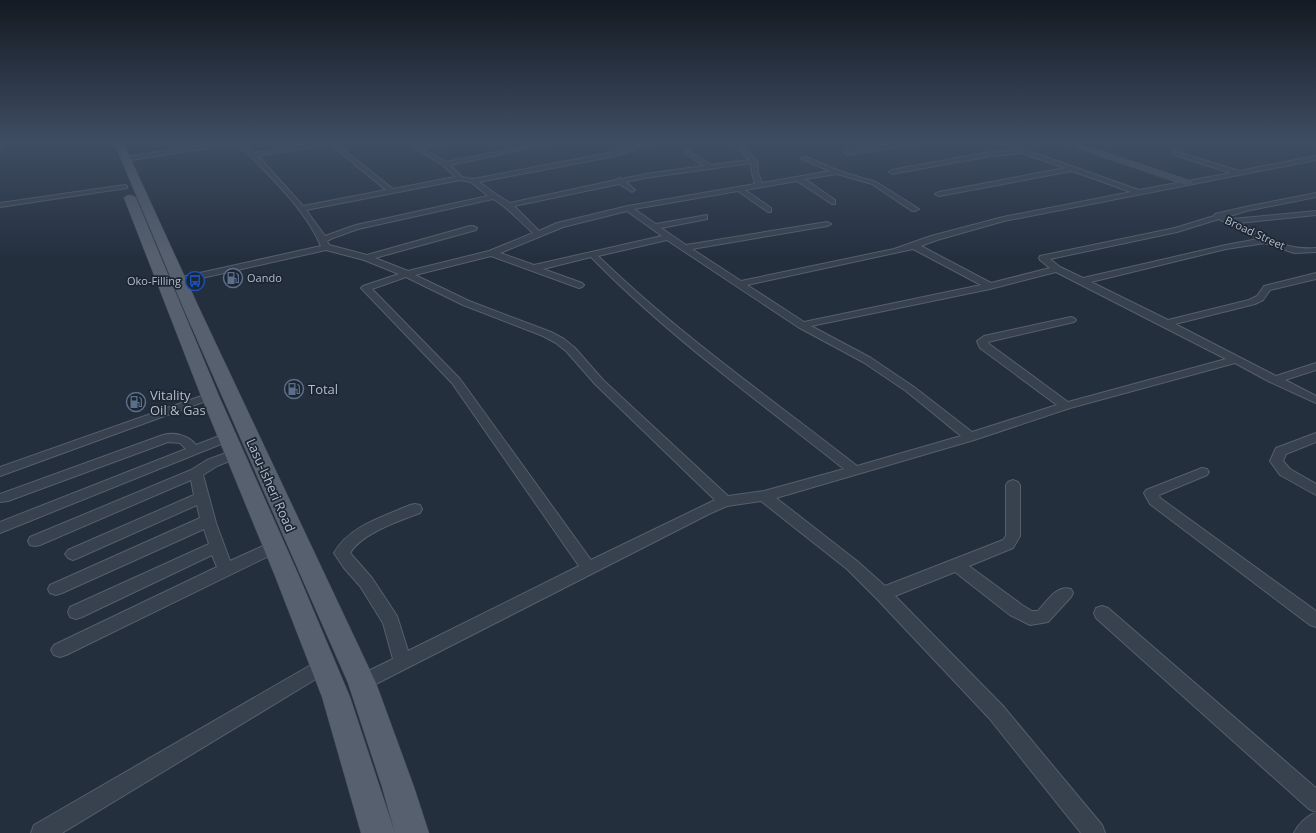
<svg xmlns="http://www.w3.org/2000/svg" width="1316" height="833" font-family="'Open Sans',sans-serif">
  <rect width="100%" height="100%" fill="#242f3e"/>
  <g fill="none" stroke-linecap="round" stroke-linejoin="round">
    <defs>
      <path id="street" d="M 0,142 L 5,142 L 3,149 L 0,150 Z
        M 223,142 L 235,142 L 232,144 L 125,161 L 122,159 L 125,157 Z
        M 235,142 L 241,142 L 254,153 L 323,142 L 334,142 L 393,189 L 455,177 L 443,165 L 414,148 L 411,145 L 414,143 L 417,145 L 446,142 L 445,143 L 422,148 L 446,162 L 548,142 L 558,142 L 450,165 L 462,177 L 473,179 L 614,152 L 649,142 L 657,142 L 615,156 L 479,182 L 497,195 L 510,203 L 616,180 L 619,178 L 622,179 L 645,174 L 704,166 L 685,153 L 685,151 L 687,150 L 711,165 L 749,160 L 733,142 L 739,142 L 757,161 L 758,173 L 762,183 L 830,171 L 802,159 L 801,158 L 804,156 L 839,171 L 876,182 L 919,209 L 915,211 L 912,211 L 872,184 L 837,174 L 805,179 L 835,200 L 835,204 L 832,204 L 797,181 L 745,190 L 771,208 L 771,212 L 768,212 L 738,191 L 634,209 L 656,224 L 707,215 L 707,219 L 661,228 L 686,245 L 827,222 L 831,224 L 827,226 L 692,249 L 741,281 L 894,249 L 931,236 L 1003,217 L 1131,192 L 1072,171 L 939,196 L 935,194 L 939,192 L 1065,168 L 1022,153 L 990,156 L 892,174 L 889,172 L 892,170 L 990,152 L 1015,150 L 997,143 L 996,142 L 1003,142 L 1139,190 L 1231,173 L 1172,154 L 1172,152 L 1174,151 L 1239,171 L 1316,156 L 1316,160 L 1004,221 L 937,240 L 921,246 L 991,283 L 1050,268 L 1040,260 L 1039,258 L 1040,256 L 1175,228 L 1214,216 L 1215,214 L 1245,207 L 1316,193 L 1316,197 L 1246,211 L 1227,217 L 1232,219 L 1316,211 L 1316,215 L 1239,223 C 1265,236 1285,251 1316,248 L 1316,252 L 1294,253 L 1265,243 L 1226,249 L 1091,282 L 1168,320 L 1249,300 L 1257,296 L 1264,286 L 1316,273 L 1316,279 L 1270,290 L 1263,300 L 1255,304 L 1175,324 L 1276,376 L 1316,363 L 1316,370 L 1285,380 L 1316,396 L 1316,403 L 1270,382 L 1235,363 L 1070,408 L 974,440 L 776,498 L 857,561 L 885,586 L 1003,540 L 1006,536 L 1006,485 L 1008,482 L 1013,480 L 1018,482 L 1020,485 L 1020,536 L 1013,548 L 969,566 L 1022,605 L 1032,611 L 1038,611 C 1046,602 1057,584 1071,589 L 1073,593 L 1071,597 L 1048,622 L 1030,625 L 1010,615 L 955,572 L 895,596 L 1003,706 L 1102,825 L 1105,833 L 1081,833 L 989,718 L 877,599 L 847,569 L 761,501 L 727,506 L 709,514 L 362,691 L 356,689 L 353,683 L 356,677 L 393,659 L 383,623 L 360,586 L 344,568 L 334,553 C 349,526 383,517 410,505 L 415,504 L 420,505 L 422,509 L 420,513 C 399,521 362,533 350,553 L 372,578 L 397,616 L 408,651 L 579,566 L 452,383 L 361,288 L 363,286 L 399,274 L 364,260 L 326,250 L 180,283 L 177,282 L 176,280 L 177,278 L 321,246 C 308,215 279,185 255,161 C 249,154 241,149 235,142 ZM 330,144 L 386,190 L 303,206 L 258,156 ZM 751,163 L 752,173 L 755,184 L 628,206 L 557,223 L 539,231 L 514,206 L 619,184 L 632,192 L 635,190 L 626,182 L 645,178 ZM 460,180 L 471,182 L 488,196 L 356,225 L 325,236 L 306,210 ZM 493,199 C 509,208 519,221 533,233 L 489,251 L 408,271 L 375,258 L 476,230 L 477,228 L 473,226 L 470,226 L 367,255 L 329,245 L 327,241 L 333,238 L 358,229 ZM 627,211 L 662,236 L 534,265 L 500,253 L 563,227 ZM 1219,219 L 1258,239 L 1226,245 L 1083,278 L 1060,267 L 1050,259 L 1177,232 ZM 667,240 L 798,327 L 863,362 L 906,391 L 961,436 L 857,466 C 770,398 677,333 598,256 ZM 913,249 L 981,285 L 804,322 L 747,285 ZM 491,256 L 579,288 L 582,287 L 584,285 L 582,283 L 543,269 L 591,257 C 668,336 759,401 844,469 L 764,491 L 728,496 L 603,380 L 575,348 L 564,339 L 551,332 L 469,301 L 415,275 ZM 1056,272 L 1226,359 L 1068,402 L 989,344 L 988,342 L 1074,322 L 1076,320 L 1074,318 L 1071,317 L 984,336 L 977,341 L 980,348 L 1057,405 L 972,432 L 914,387 L 871,358 L 811,326 L 990,289 ZM 406,277 L 463,305 L 543,336 L 556,343 L 567,352 L 595,384 L 715,500 L 591,560 L 460,379 L 372,289 Z
        M 909,142 L 921,142 L 918,144 L 847,155 L 844,153 L 847,151 Z
        M 125,185 L 127,186 L 127,188 L 0,207 L 0,203 Z
        M 210,393 L 214,394 L 216,396 L 214,398 L 0,476 L 0,467 Z
        M 227,433 L 231,434 L 233,437 L 231,440 L 0,533 L 0,522 L 186,449 L 180,443 L 168,442 L 8,501 L 0,502 L 0,494 L 163,435 C 174,432 189,435 196,445 Z
        M 1316,433 L 1316,442 L 1286,454 L 1283,461 L 1290,469 L 1316,484 L 1316,495 L 1280,475 L 1270,461 L 1276,448 Z
        M 234,450 L 239,451 L 240,454 L 239,457 L 217,466 L 203,475 L 216,523 L 230,561 L 274,541 L 279,543 L 281,547 L 279,551 L 66,655 L 60,657 L 54,655 L 51,650 L 54,645 L 217,567 L 212,555 L 82,617 L 76,619 L 70,617 L 68,612 L 70,607 L 209,544 L 204,529 L 62,593 L 56,595 L 50,593 L 48,589 L 50,585 L 200,518 L 197,505 L 78,558 L 73,560 L 68,558 L 65,554 L 68,550 L 194,495 L 191,480 L 40,545 L 35,546 L 30,545 L 28,541 L 30,537 L 191,470 L 207,460 Z
        M 1202,468 L 1207,469 L 1209,472 L 1207,475 L 1159,495 L 1160,498 L 1316,611 L 1316,627 L 1310,625 L 1150,504 L 1144,493 L 1146,490 Z
        M 1102,606 L 1108,608 L 1316,788 L 1316,812 L 1309,809 L 1096,618 L 1094,613 L 1096,608 Z
        M 323,658 L 329,661 L 332,666 L 329,671 L 62,833 L 31,833 L 34,825 Z
        M 1316,812 L 1316,833 L 1294,833 C 1299,823 1306,817 1316,812 Z"/>
      <path id="secondary" d="M 1064,142 L 1075,142 L 1191,181 L 1193,183 L 1188,186 L 1185,185 L 1065,144 Z"/>
      <path id="primary" d="M 114,142 L 123,142 L 201,312 L 376,683 L 414,787 L 429,833 L 395,833 L 382,787 L 348,683 L 185,312 Z
        M 130,195 L 134,196 L 136,198 L 219,396 L 299,576 L 350,697 L 395,833 L 361,833 L 322,697 L 275,576 L 201,396 L 124,198 L 126,196 Z"/>
    </defs>
    <use href="#street" stroke="#565f6c" stroke-width="2"/>
    <use href="#secondary" stroke="#565f6c" stroke-width="1"/>
    <use href="#primary" stroke="#414a57" stroke-width="1"/>
    <use href="#street" fill="#38414e" fill-rule="evenodd"/>
    <use href="#secondary" fill="#465061" fill-rule="evenodd"/>
    <use href="#primary" fill="#56606e" fill-rule="evenodd"/>
  </g>
  <linearGradient id="sky" x2="0" y2="1"><stop stop-color="#141a22"/><stop offset="0.55" stop-color="#3f4d63"/><stop offset="1" stop-color="#3f4d63" stop-opacity="0"/></linearGradient>
  <rect width="1316" height="258" fill="url(#sky)"/>
  <defs>
    <symbol id="fuel-ring" viewBox="-11 -11 22 22"><circle r="9.5" fill="#1d2633" stroke="#5c6f8a" stroke-width="1.5"/><path d="M-5.5-6h7V0h2V4h1.3V-2.5L3-4.5l.8-.8L6-3V5H2.5V1h-1V6h-7ZM-4.2-4.7v3.2H.2V-4.7Z" fill="#5c6f8a"/></symbol>
    <symbol id="bus-ring" viewBox="-11 -11 22 22"><circle r="9.5" fill="#1d2633" stroke="#1a4fb4" stroke-width="1.5"/><path d="M-5-6H5V4H4V6H2V4H-2V6H-4V4H-5ZM-3.5-4V0h7V-4ZM-3.5 1.2v1.5H-2V1.2ZM2 1.2v1.5H3.5V1.2Z" fill="#1a4fb4"/></symbol>
  </defs>
  <g fill-rule="evenodd">
    <use href="#fuel-ring" x="222" y="267" width="22" height="22"/>
    <use href="#bus-ring" x="184" y="270" width="22" height="22"/>
    <use href="#fuel-ring" x="283" y="378" width="22" height="22"/>
    <use href="#fuel-ring" x="125" y="391" width="22" height="22"/>
  </g>
  <g text-anchor="middle" stroke-width="3.5" stroke-linejoin="round" paint-order="stroke">
    <g font-size="11" fill="#b4bcc9" stroke="#1d2633">
      <text transform="translate(1255 233) rotate(25)" y="4">Broad Street</text>
    </g>
    <g font-size="11" fill="#b4bcc9" stroke="#1d2633" text-anchor="start">
      <text x="247" y="282">Oando</text>
      <text x="181" y="285" text-anchor="end">Oko-Filling</text>
    </g>
    <g font-size="13" fill="#b4bcc9" stroke="#1d2633" text-anchor="start">
      <text x="308" y="394">Total</text>
      <text x="150" y="400">Vitality<tspan x="150" dy="15">Oil &amp; Gas</tspan></text>
    </g>
    <g font-size="13" fill="#b4bcc9" stroke="#1d2633">
      <text transform="translate(271 485) rotate(66)" y="5">Lasu-Isheri Road</text>
    </g>
  </g>
</svg>
